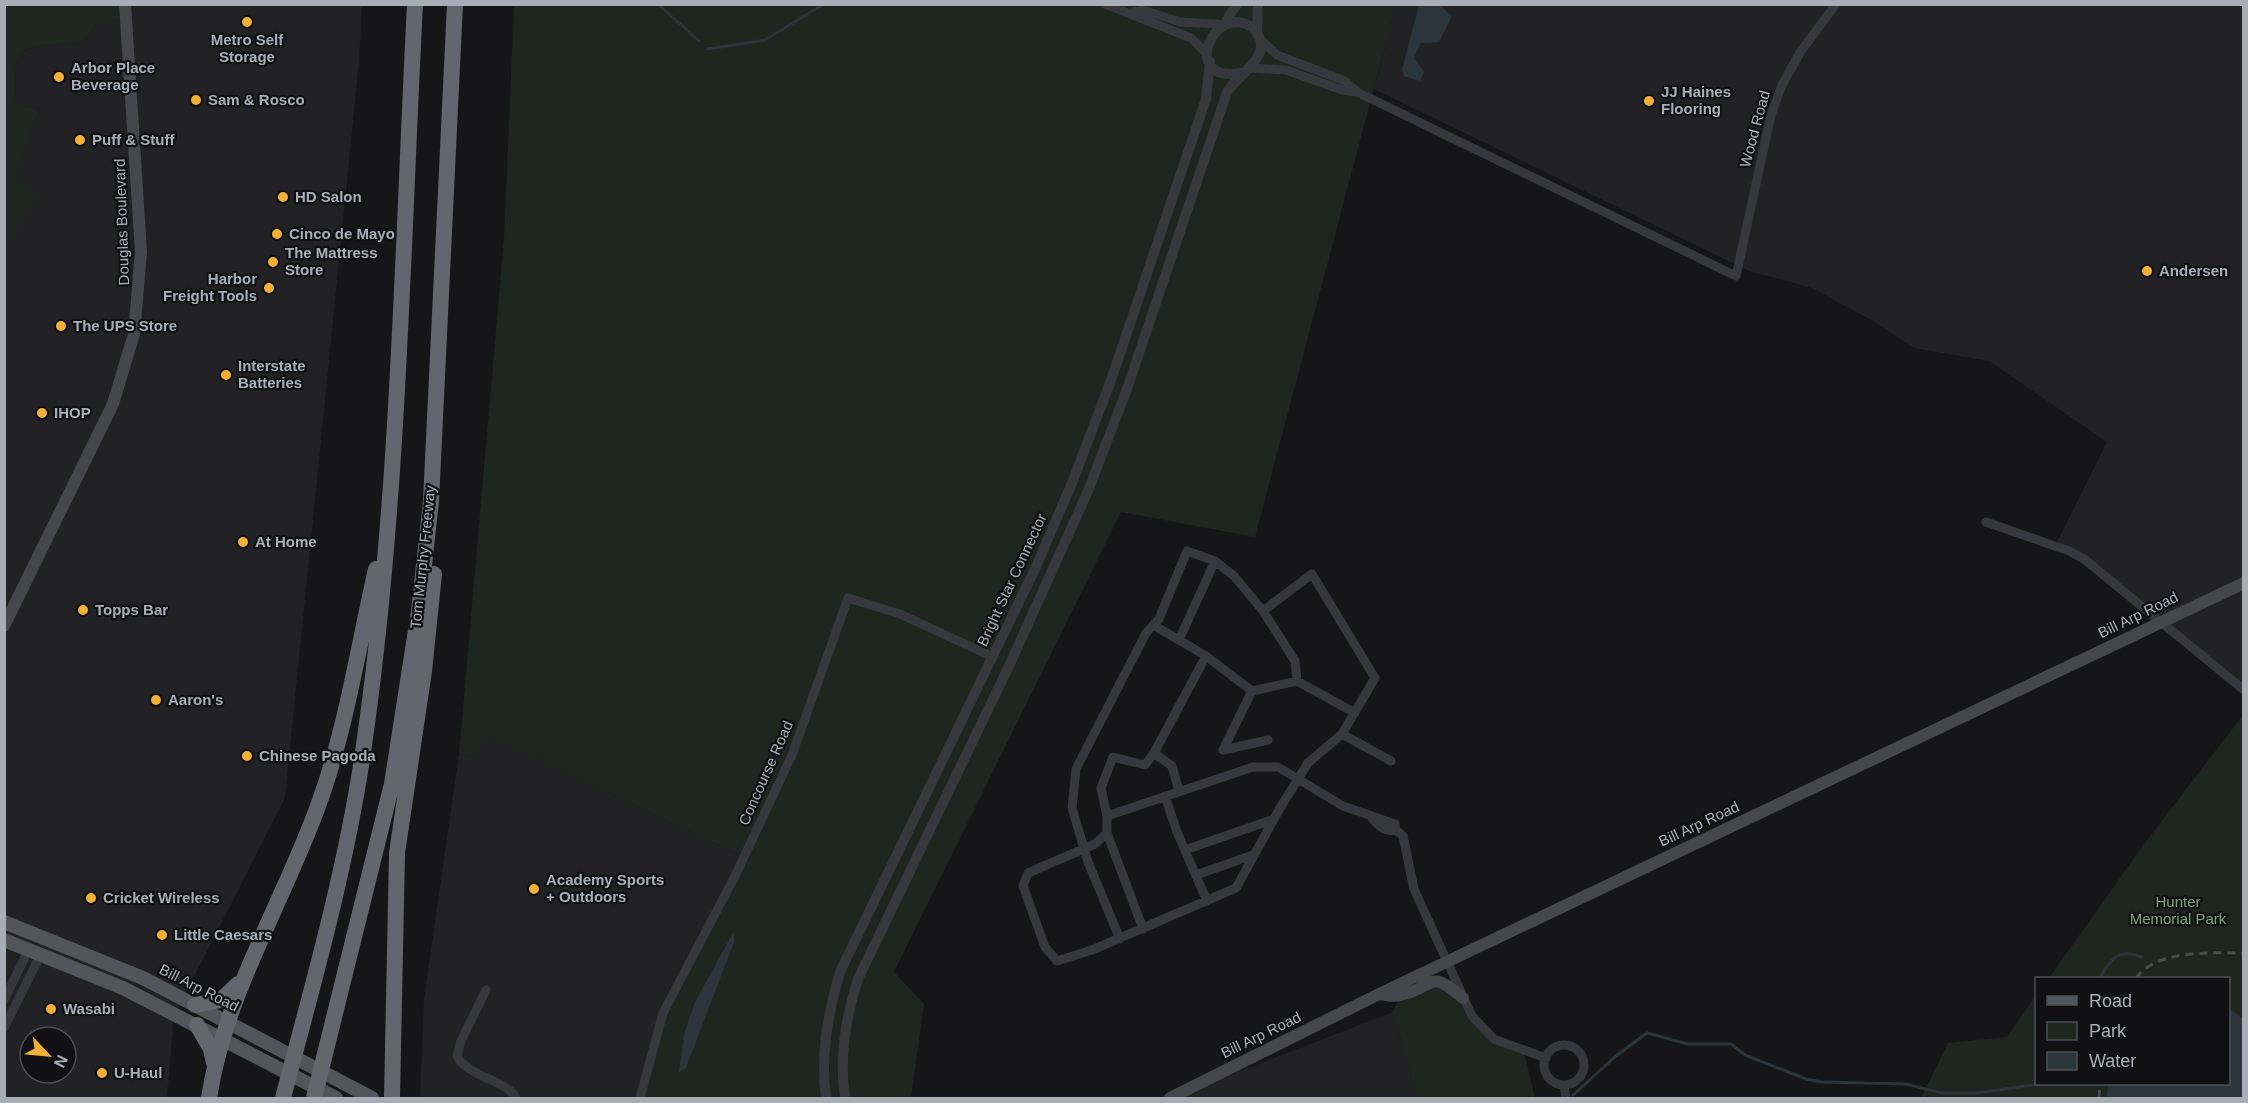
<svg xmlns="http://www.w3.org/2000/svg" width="2248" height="1103" font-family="Helvetica,sans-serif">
  <rect width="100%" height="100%" fill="#161618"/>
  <path fill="#222225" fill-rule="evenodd" d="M 125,5 L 362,5 L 359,61 L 285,798 L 174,1016 L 167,1098 L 5,1098 L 4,236 L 13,240 L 16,173 L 40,109 L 16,105 L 15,68 L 23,51 L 42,45 L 84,42 L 99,21 ZM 30,1037 L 66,1037 L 66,1073 L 30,1073 Z
    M 1396,5 L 2243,5 L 2243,689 L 2084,559 L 2055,546 L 2107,442 L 1989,361 L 1914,348 L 1873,321 L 1812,288 L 1749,271 L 1374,89 Z
    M 487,734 L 744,857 L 640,1098 L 420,1098 L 424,999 L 459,754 L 473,756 Z
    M 1393,1012 L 1417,1098 L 1177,1098 L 1176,1096 Z"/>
  <path fill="#1e261f" d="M 4,5 L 125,5 L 126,18 L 99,21 L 84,42 L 42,45 L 23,51 L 15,68 L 16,105 L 40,109 L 16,173 L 39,193 L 13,240 L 4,236 Z
    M 514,5 L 1396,5 L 1255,537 L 1121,512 L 894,972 L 924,1004 L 911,1098 L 640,1098 L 663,1013 L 744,857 L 488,735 L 473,756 L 459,754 L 504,239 Z
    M 2243,715 L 2243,1098 L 1921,1098 L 1948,1043 L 2007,1037 L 2036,995 L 2036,1084 L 2228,1084 L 2228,978 L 2049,978 L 2144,844 Z
    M 1446,983 L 1494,1039 L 1524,1052 L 1535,1098 L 1417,1098 L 1393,1012 L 1400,996 Z"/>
  <path fill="#2c353c" d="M 1419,5 L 1440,5 L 1452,16 L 1439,42 L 1421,43 L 1414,58 L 1424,72 L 1420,81 L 1404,76 L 1402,69 Z
    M 734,931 L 734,942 L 686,1068 L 679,1072 L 684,1035 L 695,1002 Z
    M 2229,1009 L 2243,1018 L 2243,1098 L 2107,1098 L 2108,1084 L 2228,1084 Z"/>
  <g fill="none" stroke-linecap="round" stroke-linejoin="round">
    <path stroke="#2c353c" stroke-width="3" d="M 658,4 L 699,41
      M 708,49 L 765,40 L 824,4
      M 2100,978 C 2111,958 2118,948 2142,957
      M 1573,1095 L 1616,1056 L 1647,1033 L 1688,1044 L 1731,1044 L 1745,1055 L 1806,1079 L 1821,1082 L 1906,1084 L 1942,1093 L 1978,1093 L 2039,1084"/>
    <path stroke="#37383d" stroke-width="9" d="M 1105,4 L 1191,38 L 1207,54
      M 1130,13 L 1143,10 L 1180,22 L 1218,24
      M 1250,68 L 1286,70 L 1342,90 L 1357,92 L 1345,81 L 1277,55 L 1258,37
      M 1357,92 L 1736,276 L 1771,115 L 1782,85 L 1801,51 L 1836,4
      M 1986,522 L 2069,551 L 2084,559 L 2244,690
      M 1263,611 L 1295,661 L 1297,681
      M 1153,625 L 1179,640
      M 1206,656 L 1252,691
      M 1342,734 L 1391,761
      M 1223,750 L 1252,691 L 1297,681 L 1355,713
      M 1223,750 L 1268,740
      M 1179,791 L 1172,766 L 1154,753 L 1206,656 L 1179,640 L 1215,561 L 1234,576 L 1263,611 L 1312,574 L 1375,678 L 1342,734 L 1308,763 L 1280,808 L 1236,888 L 1092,950 L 1057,961 L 1045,947 L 1023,886 L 1028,873 L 1095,844 L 1107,833 L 1107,816 L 1253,767 L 1278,767 L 1343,806 L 1395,824 L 1396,830 L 1403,836 L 1414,889 L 1472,1016 L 1494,1039 L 1546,1058
      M 1165,796 L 1177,832 L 1207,901
      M 1107,816 L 1101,788 L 1113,757 L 1145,765 L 1154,753
      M 1372,818 C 1378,826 1386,833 1396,830
      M 1107,833 L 1143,929
      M 1185,850 L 1274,819
      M 1196,875 L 1253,855
      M 1120,939 L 1088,862 L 1072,808 L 1076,769 L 1146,633 L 1159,619 L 1187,551 L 1215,561
      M 486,990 L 461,1041 L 457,1056 C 469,1078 507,1080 516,1098
      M 4,1000 L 29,949
      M 4,1028 L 41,954
      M1544 1065a20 20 0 1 1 40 0a20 20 0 1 1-40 0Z
      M 1564,1085 L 1566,1098
      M 640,1098 L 663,1013 L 735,876 L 792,755 L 848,598 L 900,614 L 993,657"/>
    <path stroke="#37383d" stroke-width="10" d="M 1226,21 L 1237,4
      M 1257,34 L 1258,4
      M 826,1098 C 820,1055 828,1014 840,972 L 1035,569 L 1072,483 L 1110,383 L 1206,99 L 1210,62
      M 845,1098 C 839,1057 845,1019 858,979 L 1009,666 L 1088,491 L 1127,389 L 1227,92 C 1239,73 1278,54 1253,28 C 1214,0 1178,84 1242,73"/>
    <path stroke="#45474d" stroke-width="12" d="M 4,626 L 113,404 L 134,334 L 141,252 L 125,4
      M 1381,994 C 1386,995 1394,997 1400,995 C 1435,989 1426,966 1463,998
      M 1170,1098 L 1379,994 L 2244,583"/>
    <path stroke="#53555c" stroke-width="14" d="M 4,922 L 143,978 L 372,1098
      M 4,940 L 123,988 L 336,1098"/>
    <path stroke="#63666e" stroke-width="16" d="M 195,1005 L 221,1000 L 238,984
      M 197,1025 L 211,1049 L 214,1063
      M 209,1098 C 225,994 282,905 318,806 C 346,730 358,648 376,569
      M 283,1098 C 313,984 346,869 363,752 C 399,505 402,254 415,4
      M 314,1098 L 392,784 L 419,611 L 431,501 L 455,4
      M 392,1098 L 397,853 L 424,671 L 434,574"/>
    <path stroke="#4a4c52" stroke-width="3" stroke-dasharray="8 6" stroke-linecap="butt" d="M 2136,978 C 2157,949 2212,953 2244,953
      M 2099,1098 L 2100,1084"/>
  </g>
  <g fill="#f2b134" stroke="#111113" stroke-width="2">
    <circle cx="247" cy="22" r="6"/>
    <circle cx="59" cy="77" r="6"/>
    <circle cx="196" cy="100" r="6"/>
    <circle cx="1649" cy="101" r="6"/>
    <circle cx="80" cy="140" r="6"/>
    <circle cx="283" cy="197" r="6"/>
    <circle cx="277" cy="234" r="6"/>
    <circle cx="273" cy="262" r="6"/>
    <circle cx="2147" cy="271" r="6"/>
    <circle cx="269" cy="288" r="6"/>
    <circle cx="61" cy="326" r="6"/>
    <circle cx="226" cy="375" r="6"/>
    <circle cx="42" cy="413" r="6"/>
    <circle cx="243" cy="542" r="6"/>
    <circle cx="83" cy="610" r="6"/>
    <circle cx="156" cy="700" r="6"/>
    <circle cx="247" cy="756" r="6"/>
    <circle cx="534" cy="889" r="6"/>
    <circle cx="91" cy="898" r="6"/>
    <circle cx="162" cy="935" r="6"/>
    <circle cx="51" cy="1009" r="6"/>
    <circle cx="102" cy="1073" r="6"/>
  </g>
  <g text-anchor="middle" stroke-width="4.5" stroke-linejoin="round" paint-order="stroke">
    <g font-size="15" font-weight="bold" fill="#a8adb8" stroke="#111113" text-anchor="start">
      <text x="247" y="45" text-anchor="middle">Metro Self<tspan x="247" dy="17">Storage</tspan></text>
      <text x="71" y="73">Arbor Place<tspan x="71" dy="17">Beverage</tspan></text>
      <text x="1661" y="97">JJ Haines<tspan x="1661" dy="17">Flooring</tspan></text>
      <text x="208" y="105">Sam &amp; Rosco</text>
      <text x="92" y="145">Puff &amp; Stuff</text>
      <text x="295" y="202">HD Salon</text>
      <text x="289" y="239">Cinco de Mayo</text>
      <text x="285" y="258">The Mattress<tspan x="285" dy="17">Store</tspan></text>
      <text x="2159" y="276">Andersen</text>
      <text x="257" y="284" text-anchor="end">Harbor<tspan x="257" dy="17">Freight Tools</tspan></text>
      <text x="73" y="331">The UPS Store</text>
      <text x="238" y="371">Interstate<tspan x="238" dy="17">Batteries</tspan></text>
      <text x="54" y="418">IHOP</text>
      <text x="255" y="547">At Home</text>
      <text x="95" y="615">Topps Bar</text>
      <text x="168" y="705">Aaron's</text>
      <text x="259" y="761">Chinese Pagoda</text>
      <text x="546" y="885">Academy Sports<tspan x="546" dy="17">+ Outdoors</tspan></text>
      <text x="103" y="903">Cricket Wireless</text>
      <text x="174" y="940">Little Caesars</text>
      <text x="63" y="1014">Wasabi</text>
      <text x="114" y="1078">U-Haul</text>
    </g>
    <g font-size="15" fill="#a8adb8" stroke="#111113">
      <text transform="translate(1755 129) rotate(-75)" y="5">Wood Road</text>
      <text transform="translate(122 222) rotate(-92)" y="5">Douglas Boulevard</text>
      <text transform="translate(423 557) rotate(-84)" y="5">Tom Murphy Freeway</text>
      <text transform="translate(1012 580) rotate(-65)" y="5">Bright Star Connector</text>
      <text transform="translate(2138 615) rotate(-26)" y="5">Bill Arp Road</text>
      <text transform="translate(766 773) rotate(-66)" y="5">Concourse Road</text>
      <text transform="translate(1699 824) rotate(-25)" y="5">Bill Arp Road</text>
      <text transform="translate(199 988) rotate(27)" y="5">Bill Arp Road</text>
      <text transform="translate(1261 1035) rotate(-26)" y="5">Bill Arp Road</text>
    </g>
    <g font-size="15" fill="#7fa381" stroke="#111113">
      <text x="2178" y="907">Hunter<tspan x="2178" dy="17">Memorial Park</tspan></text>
    </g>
  </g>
  <rect width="2248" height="1103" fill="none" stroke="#a8adb8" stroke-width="12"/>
  <rect x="2035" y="977" width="195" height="108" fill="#111113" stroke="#4d4f55" stroke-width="1.5"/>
  <rect x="2047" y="996" width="30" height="9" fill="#53555c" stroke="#4d4f55" stroke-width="1.5"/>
  <text x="2089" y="1007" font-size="18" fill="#a8adb8">Road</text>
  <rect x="2047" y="1022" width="30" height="18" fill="#1e261f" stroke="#4d4f55" stroke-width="1.5"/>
  <text x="2089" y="1037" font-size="18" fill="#a8adb8">Park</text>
  <rect x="2047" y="1052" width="30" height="18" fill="#2c353c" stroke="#4d4f55" stroke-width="1.5"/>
  <text x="2089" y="1067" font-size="18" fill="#a8adb8">Water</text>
  <g transform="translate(48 1055) rotate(116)"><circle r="28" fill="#111113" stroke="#4d4f55" stroke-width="1.5"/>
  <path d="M0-4.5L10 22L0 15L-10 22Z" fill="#f2b134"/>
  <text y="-9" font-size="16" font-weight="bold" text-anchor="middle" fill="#a8adb8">N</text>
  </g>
</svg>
